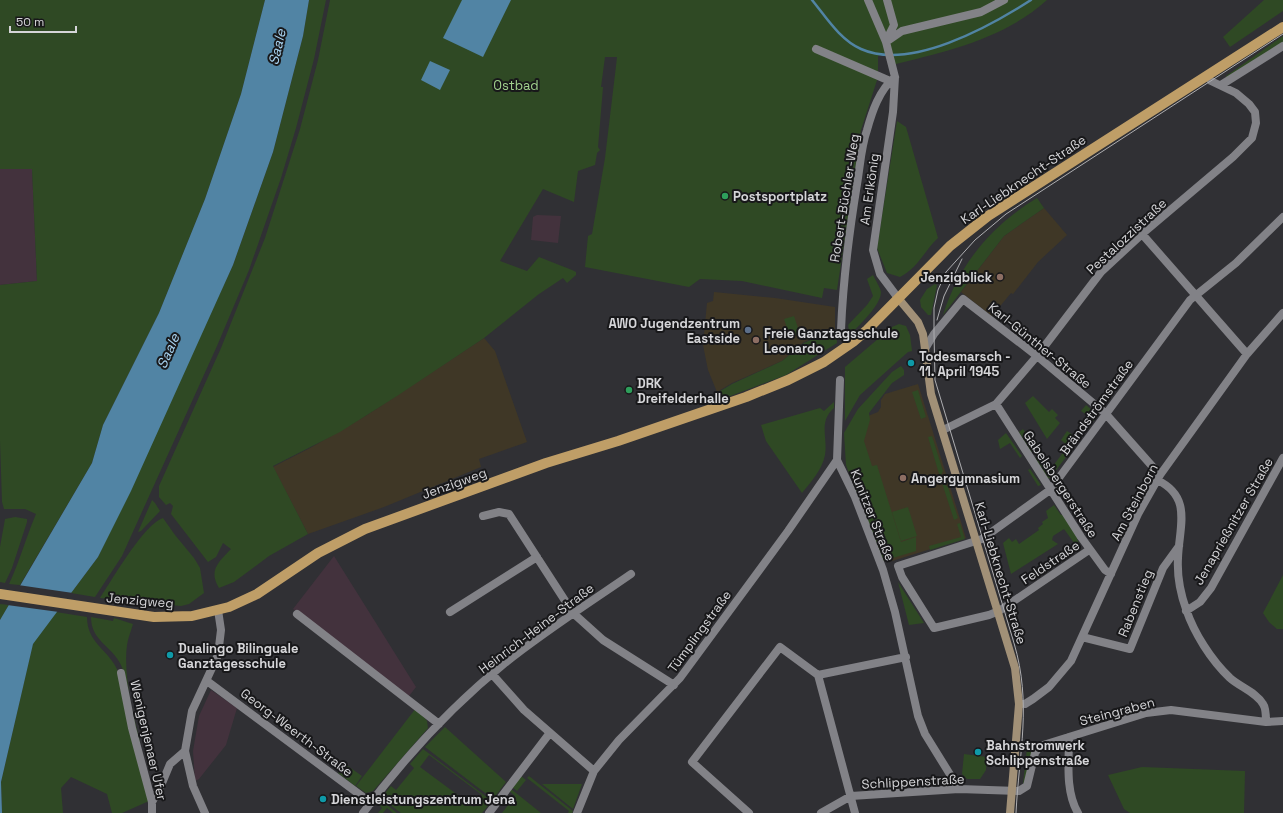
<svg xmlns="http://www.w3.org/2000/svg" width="1283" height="813" font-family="'Space Grotesk',sans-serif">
  <rect width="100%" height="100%" fill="#303034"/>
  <path fill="#43323d" d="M 32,168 L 37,281 L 0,285 L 0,169 Z
    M 537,215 L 561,216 L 558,243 L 531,240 L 533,217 Z
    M 334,556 L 416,687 L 409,696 L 293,609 Z
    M 211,690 L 237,708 L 226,745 L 199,779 L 195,781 L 193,751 L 199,716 Z"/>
  <path fill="#3f3726" d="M 1044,208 L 1067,235 L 1038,262 L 1013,294 L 1011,293 L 992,316 L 961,292 L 1004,236 Z
    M 714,292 L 775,298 L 835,307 L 835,329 L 804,342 L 782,361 L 732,383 L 717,392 L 708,370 L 703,345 L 707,303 L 713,301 Z
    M 484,338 L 495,351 L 527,442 L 479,459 L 481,467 L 384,507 L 308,534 L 273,467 L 312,447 L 367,415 Z
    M 918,384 L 966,538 L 889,562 L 865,496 L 847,432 L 868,416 L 878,412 L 881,407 L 881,400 L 885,394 Z"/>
  <path fill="#2f4924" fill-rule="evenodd" d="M 0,0 L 265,0 L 241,94 L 205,199 L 159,313 L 103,425 L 92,463 L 20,585 L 9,584 C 20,561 26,537 36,514 L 25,509 L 4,509 L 2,502 L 0,441 L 0,285 L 37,281 L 32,169 L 0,169 Z
    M 309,0 L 326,0 L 314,59 L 296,128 L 281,178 L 249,270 L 217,346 L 122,556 L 95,597 L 71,593 L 98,557 L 233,265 L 273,152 L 303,36 Z
    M 330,0 L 1047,0 C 1004,39 947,51 892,65 L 889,52 L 878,56 L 878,77 L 861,130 L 837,290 L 824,288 L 822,298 L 742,281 L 700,279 L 689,287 L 585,267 L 588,236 L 592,234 L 605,158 L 616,66 L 617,57 L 605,57 L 601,87 L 603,87 L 598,147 L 600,150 L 597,153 L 595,165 L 578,171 L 574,202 L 543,189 L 500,261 L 527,271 L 539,257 L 572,270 L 576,272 L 576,275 L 567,283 L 563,278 L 539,294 L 484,338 L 397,396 L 340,432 L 273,466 L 308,534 L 269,556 L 234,582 L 219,588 C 208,570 219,562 231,549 L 223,543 L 216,557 L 208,562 L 171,514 L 173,506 L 170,503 L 166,505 L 159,497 L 159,486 L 221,348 L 265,238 L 300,129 L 318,60 Z
    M 1264,0 L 1283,0 L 1283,11 L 1230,47 L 1223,37 Z
    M 1283,36 L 1283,44 L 1226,79 L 1226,76 Z
    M 897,121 L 906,127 L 938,238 C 924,251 918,268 900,277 L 887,273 L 877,248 Z
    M 1037,198 L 1044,208 L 1004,236 L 943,315 C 959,264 992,225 1037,198 Z
    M 873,275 C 876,281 880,287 881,292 C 881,305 860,324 852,333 L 849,330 L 848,325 L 867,305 L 873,296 L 867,279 Z
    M 935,284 L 937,285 L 931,315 L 928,315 L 921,307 L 920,300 L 927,289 Z
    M 794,316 L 800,334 L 790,337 L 784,319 Z
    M 899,324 L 906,326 L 910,335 L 912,351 L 908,352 L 860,395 L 845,421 L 845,367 L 892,327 Z
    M 831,331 L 836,333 L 837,343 L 786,375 L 725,398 L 717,393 L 732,384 L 782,361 L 804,343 Z
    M 901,366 L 904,370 L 904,375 L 892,383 L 869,413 L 870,420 L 864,441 L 872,466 L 877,465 L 901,542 L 916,537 L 916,551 L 883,561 L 846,465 L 844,433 L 858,409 L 892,372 Z
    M 918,390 L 926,417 L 921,419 L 912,392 Z
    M 1033,396 L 1049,412 L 1052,409 L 1058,415 L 1055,418 L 1060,423 L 1047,439 L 1025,403 Z
    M 834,402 L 834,408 C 818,422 828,437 825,455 C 822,470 811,482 802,493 L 766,441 L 761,425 L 820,408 L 824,411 Z
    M 1086,405 L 1098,415 L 1050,478 L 1048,478 L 1035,458 L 1039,456 L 1053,466 L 1068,446 L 1061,440 L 1067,431 L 1076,437 L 1090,417 L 1081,411 Z
    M 1023,429 L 1036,449 L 1031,452 L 1019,432 Z
    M 1006,433 L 1022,456 L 1020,458 L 1010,443 L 1000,449 L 998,440 Z
    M 932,436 L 943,471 L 940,477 L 928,437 Z
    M 1030,469 L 1041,485 L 1038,486 L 1028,470 Z
    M 942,483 L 948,487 L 958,518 L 954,520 Z
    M 152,500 L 155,503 L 160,511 L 141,531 L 138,532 Z
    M 1054,505 L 1061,515 L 1065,513 L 1081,537 L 1077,539 L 1080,545 L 1077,547 L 1064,529 L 1053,536 L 1052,540 L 1058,544 L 1011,574 L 1003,543 L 1009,538 L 1012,542 L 1016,539 L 1019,544 L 1039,530 L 1038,528 L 1043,524 L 1042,522 L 1048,518 L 1046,511 Z
    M 908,507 L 917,536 L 901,541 L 892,512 Z
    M 15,517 L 27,519 L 27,522 L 12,568 L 5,583 L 0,582 L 0,547 L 5,519 Z
    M 163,518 L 175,535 L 194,558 L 200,568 L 204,593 L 189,604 L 181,606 L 100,598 C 112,580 144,524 163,518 Z
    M 960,523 L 965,539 L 930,550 L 929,546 L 961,537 L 957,524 Z
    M 1283,575 L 1283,629 L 1277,629 L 1269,622 L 1263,613 Z
    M 898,582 L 924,623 L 909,625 Z
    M 0,604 L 9,605 L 0,620 Z
    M 56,612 L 87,617 C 87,645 111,650 119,674 L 149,801 L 122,813 L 112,813 L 107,794 L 71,777 L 61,788 L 63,813 L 2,813 L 1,782 L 33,643 Z
    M 91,617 L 113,621 L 114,618 L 133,624 C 131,631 128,638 127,645 C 123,674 133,714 140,742 L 138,743 C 134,722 129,683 121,665 C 112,646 91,641 91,617 Z
    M 416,708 L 427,721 L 428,728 L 373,791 L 366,793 L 356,786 Z
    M 445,727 L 506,782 L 493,799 L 425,747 Z
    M 1033,746 L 1024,784 L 1023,784 L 1027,748 Z
    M 423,749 L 492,801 L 482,813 L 401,813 L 381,798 L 391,786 L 396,790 L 414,768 L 410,764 ZM 429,755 L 482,795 L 474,807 L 420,767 Z
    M 964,754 L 987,757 L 986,770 L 980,779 L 967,779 L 962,774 Z
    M 345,764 L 362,776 L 355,786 L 338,773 Z
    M 1142,767 L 1245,771 L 1244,813 L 1130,813 L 1124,809 L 1108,775 Z
    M 521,776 L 526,780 L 517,791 L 512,787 Z
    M 529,776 L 573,811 L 572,813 L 568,813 L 569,811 L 527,778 Z
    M 542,784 L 582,784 L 573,809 Z
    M 511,789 L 541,813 L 502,813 L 515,796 L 509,791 Z
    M 380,799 L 397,813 L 393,813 L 387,808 L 383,813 L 378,813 L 382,808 L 377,803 Z"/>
  <path fill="#5184a4" d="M 265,0 L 309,0 L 303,36 L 273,152 L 233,265 L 131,491 L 98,557 L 33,644 L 1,782 L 2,813 L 0,813 L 0,620 L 92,463 L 103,425 L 159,313 L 205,199 L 241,94 Z
    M 462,0 L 511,0 L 483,57 L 443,38 Z
    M 430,61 L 450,70 L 440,90 L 421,80 Z"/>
  <path fill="#303034" d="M 18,585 L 73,593 L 59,612 L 7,605 Z"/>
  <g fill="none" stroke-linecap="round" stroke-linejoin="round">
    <path stroke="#5184a4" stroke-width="2.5" d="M 812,0 C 826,17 840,40 861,49 C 910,71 989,27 1031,0"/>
    <path stroke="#828287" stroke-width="8" d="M 868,0 L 886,42 L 895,77 L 893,112 L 873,250 L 880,274 L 898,298
      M 886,41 L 894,25 L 887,0
      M 886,42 L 902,31 L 981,12 L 1004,0
      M 816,49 L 890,81
      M 1221,85 L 1283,46
      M 1142,234 L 1247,354
      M 841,330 C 843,281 849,233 857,184 C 860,167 861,147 867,130 C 872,112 879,90 895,77
      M 925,349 L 934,334 L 963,299 L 1037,356 L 1105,413 L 1160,475
      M 840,380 L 837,460 L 855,497 L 883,570 L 895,612 L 918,716 L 925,734 L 959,789
      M 996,404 L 1081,537 L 1105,570 L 1111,574
      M 943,430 L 996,404 L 1037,356 L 1101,272 L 1142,234 L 1233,157 L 1252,138 L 1256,123 L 1255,112 L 1249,104 L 1236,93 L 1211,81 L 1207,76
      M 1157,480 C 1193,497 1179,527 1178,558 C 1177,575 1180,592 1186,609 C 1194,633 1211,660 1230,678 C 1240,687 1256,692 1263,704 C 1266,708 1266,717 1266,722
      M 483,516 L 499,512 L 509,514 L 573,613 L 603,640 L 674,685
      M 1089,550 L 999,611 L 989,615 L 934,628 L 902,577 L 898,566 L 982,539 L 1050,490 L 1190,300 L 1236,263 L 1283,217
      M 1186,611 L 1200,602 L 1211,588 L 1283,458
      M 450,612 L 537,557
      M 297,614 L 439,724
      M 1082,637 L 1130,649 L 1163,568 L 1179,546
      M 121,673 L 132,728 L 152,802 L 152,813
      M 492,674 L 524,710 L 594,771
      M 818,675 L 855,813
      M 818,675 L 906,657
      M 207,681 L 371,803
      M 1019,704 L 1025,704 L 1033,699 L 1049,687 L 1071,661 L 1138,514 L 1160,475 L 1247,354 L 1283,313
      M 1069,737 C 1069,761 1065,791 1078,813
      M 185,751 L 193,786 L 205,813
      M 152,802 L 160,788 L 170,764 L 185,751 L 192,711 L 218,655 L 221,630 L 218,610
      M 363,813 C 404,758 452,706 505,663 C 545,631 589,603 631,574
      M 489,813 L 549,734
      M 577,813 L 594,771 L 619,740 L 680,678 L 788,531 L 837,460
      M 749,813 L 692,762 L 780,647 L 818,675
      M 821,813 L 851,796 L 959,789 L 1019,791 L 1027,786 L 1035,753 L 1040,746 L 1146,713 L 1171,710 L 1266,722 L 1283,721"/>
    <path stroke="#a19077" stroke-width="8" d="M 898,298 L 918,322 L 923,334 L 931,394 L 1015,668 L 1019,704 L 1010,813"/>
    <path stroke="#bf9e67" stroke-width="10" d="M 0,594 L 154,617 L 192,616 L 229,607 L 257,594 L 318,553 L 365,529 L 546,463 L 618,441 L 746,397 L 788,380 L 824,362 L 853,342 L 867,330 L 950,246 L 988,216 L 1283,27"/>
    <path stroke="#aeaeb1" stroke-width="1" d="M 937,320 L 944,296 L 962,259
      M 1016,813 C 1019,752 1032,704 1014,643 L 935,380 L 934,334 L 934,308 L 938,290 L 946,272 L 975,240 L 1006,214 L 1283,34"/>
  </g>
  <g fill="#2e9e5b" stroke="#18181a" stroke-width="1.5">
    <circle cx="725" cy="196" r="4"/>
    <circle cx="629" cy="390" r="4"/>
  </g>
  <g fill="#8d6e63" stroke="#18181a" stroke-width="1.5">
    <circle cx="1000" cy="277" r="4"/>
    <circle cx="756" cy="340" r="4"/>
    <circle cx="903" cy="478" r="4"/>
  </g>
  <circle fill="#5c6f8a" stroke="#18181a" stroke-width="1.5" cx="748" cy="330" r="4"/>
  <g fill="#0f9aa8" stroke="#18181a" stroke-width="1.5">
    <circle cx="911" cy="363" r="4"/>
    <circle cx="170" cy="655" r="4"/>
    <circle cx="978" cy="752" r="4"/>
    <circle cx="323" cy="799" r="4"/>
  </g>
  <g text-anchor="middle" stroke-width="4" stroke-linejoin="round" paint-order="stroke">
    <g font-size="13" fill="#a1d08d" stroke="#18181a">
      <text x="516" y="90">Ostbad</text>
    </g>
    <g font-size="13" fill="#d5d5d8" stroke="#18181a">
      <text transform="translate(1023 179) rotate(-34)" y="5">Karl-Liebknecht-Straße</text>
      <text transform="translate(869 189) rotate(-82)" y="5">Am Erlkönig</text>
      <text transform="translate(844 198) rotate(-81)" y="5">Robert-Büchler-Weg</text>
      <text transform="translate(1126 236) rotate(-43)" y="5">Pestalozzistraße</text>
      <text transform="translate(1040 345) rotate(39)" y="5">Karl-Günther-Straße</text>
      <text transform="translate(1096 407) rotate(-54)" y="5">Brändströmstraße</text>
      <text transform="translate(454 483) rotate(-20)" y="5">Jenzigweg</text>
      <text transform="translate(1061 484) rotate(57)" y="5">Gabelsbergerstraße</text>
      <text transform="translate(1134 502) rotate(-62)" y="5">Am Steinborn</text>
      <text transform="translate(873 515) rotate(68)" y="5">Kunitzer Straße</text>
      <text transform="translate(1233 521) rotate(-60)" y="5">Jenaprießnitzer Straße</text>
      <text transform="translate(1050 562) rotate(-34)" y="5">Feldstraße</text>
      <text transform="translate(1001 573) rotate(73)" y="5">Karl-Liebknecht-Straße</text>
      <text transform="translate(140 600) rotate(5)" y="5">Jenzigweg</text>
      <text transform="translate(1135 603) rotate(-68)" y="5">Rabenstieg</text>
      <text transform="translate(536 628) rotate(-37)" y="5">Heinrich-Heine-Straße</text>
      <text transform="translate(699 631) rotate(-54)" y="5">Tümplingstraße</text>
      <text transform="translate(1117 711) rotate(-15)" y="5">Steingraben</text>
      <text transform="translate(297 732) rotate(37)" y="5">Georg-Weerth-Straße</text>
      <text transform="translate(149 740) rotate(77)" y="5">Wenigenjenaer Ufer</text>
      <text transform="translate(913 781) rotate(-3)" y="5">Schlippenstraße</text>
    </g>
    <g font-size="13" font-weight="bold" fill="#d5d5d8" stroke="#18181a" text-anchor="start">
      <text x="733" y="201">Postsportplatz</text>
      <text x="992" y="282" text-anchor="end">Jenzigblick</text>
      <text x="740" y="328" text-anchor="end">AWO Jugendzentrum<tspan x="740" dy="15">Eastside</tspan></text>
      <text x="764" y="338">Freie Ganztagsschule<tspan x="764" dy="15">Leonardo</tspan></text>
      <text x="919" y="361">Todesmarsch -<tspan x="919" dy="15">11. April 1945</tspan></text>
      <text x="637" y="388">DRK<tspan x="637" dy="15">Dreifelderhalle</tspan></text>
      <text x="911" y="483">Angergymnasium</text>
      <text x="178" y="653">Dualingo Bilinguale<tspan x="178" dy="15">Ganztagesschule</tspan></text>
      <text x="986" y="750">Bahnstromwerk<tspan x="986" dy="15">Schlippenstraße</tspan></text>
      <text x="331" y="804">Dienstleistungszentrum Jena</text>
    </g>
    <g font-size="14" font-style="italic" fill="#aad6f4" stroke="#18181a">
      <text transform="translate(277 47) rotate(-77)" y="5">Saale</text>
      <text transform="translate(168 351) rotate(-66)" y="5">Saale</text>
    </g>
  </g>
  <path d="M10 26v6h66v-6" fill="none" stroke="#d5d5d8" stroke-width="2"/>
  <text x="16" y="26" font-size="12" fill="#d5d5d8" stroke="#18181a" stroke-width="3" paint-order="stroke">50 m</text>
</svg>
